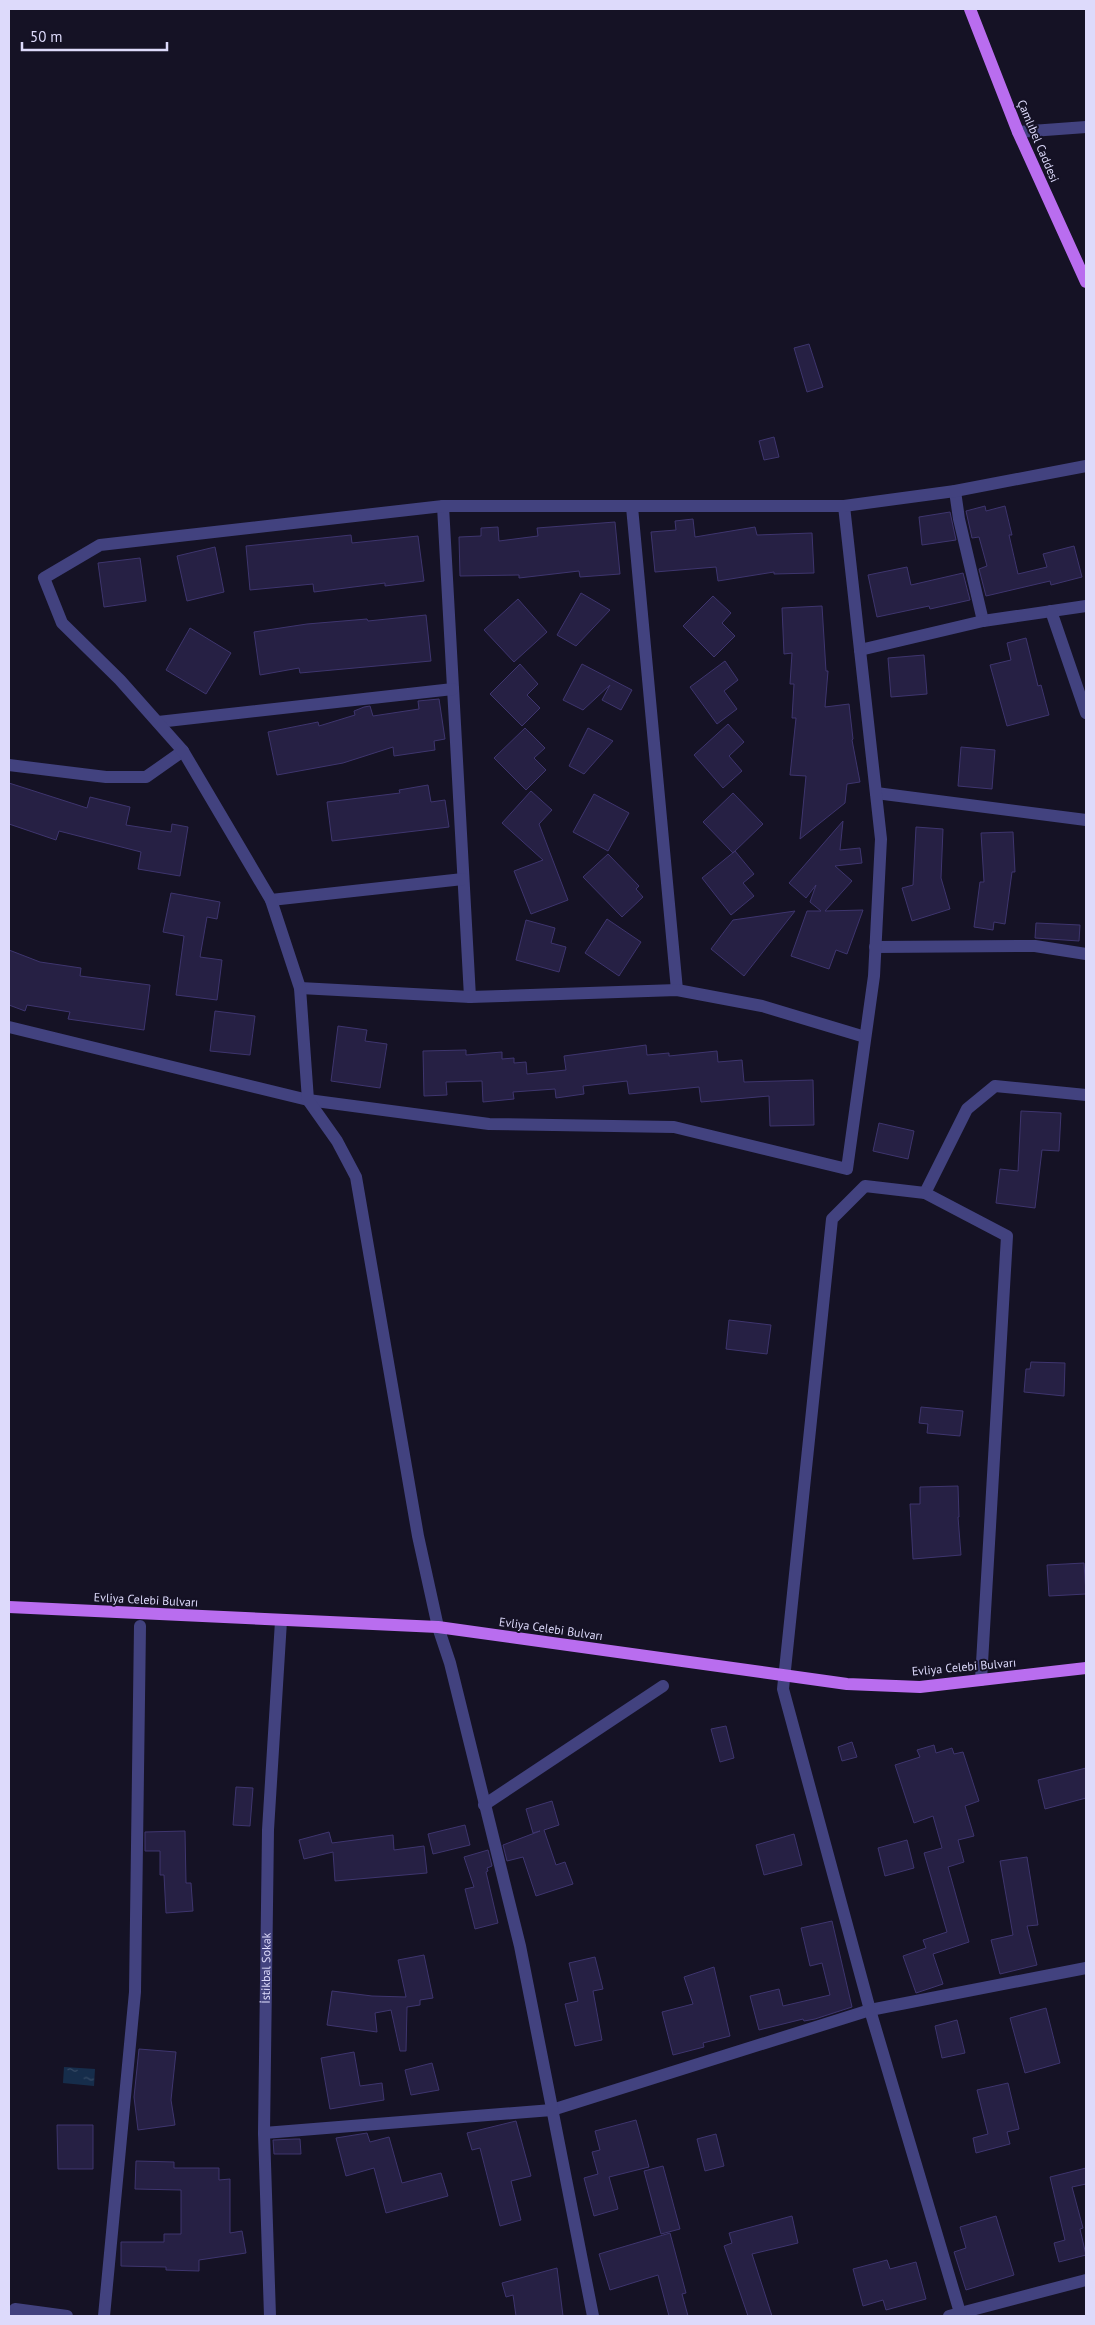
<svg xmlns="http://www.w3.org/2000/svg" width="1095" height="2325" font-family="'PT Sans',sans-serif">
  <defs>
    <pattern id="water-ripples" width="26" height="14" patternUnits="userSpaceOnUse" patternTransform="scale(1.25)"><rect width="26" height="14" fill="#162d4b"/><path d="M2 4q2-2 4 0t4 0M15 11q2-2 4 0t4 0" fill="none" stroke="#374b66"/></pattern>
  </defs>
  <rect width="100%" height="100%" fill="#151225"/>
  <path fill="url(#water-ripples)" d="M 64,2067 L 95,2069 L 94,2086 L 63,2083 Z"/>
  <path fill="#262044" stroke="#3e356e" d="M 809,344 L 823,387 L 807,392 L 794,348 Z
    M 774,437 L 779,457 L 764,460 L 759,441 Z
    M 985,506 L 986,511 L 1005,506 L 1012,535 L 1009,535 L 1018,574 L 1047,567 L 1043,554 L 1074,546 L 1082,577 L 1051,585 L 1050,581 L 986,596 L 979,569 L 987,566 L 979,537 L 972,538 L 966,511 Z
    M 950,512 L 956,540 L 922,545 L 919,517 Z
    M 693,519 L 695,537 L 755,527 L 757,535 L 812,533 L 814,573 L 774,574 L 774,572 L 718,581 L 716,567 L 655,572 L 651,532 L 676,530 L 675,521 Z
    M 615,522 L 620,574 L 580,577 L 579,571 L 519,578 L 519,575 L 460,576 L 459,537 L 481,536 L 481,528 L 498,527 L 499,541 L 538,536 L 537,528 Z
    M 351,535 L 352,543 L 418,536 L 424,581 L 385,586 L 385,583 L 314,592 L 313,584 L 250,590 L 246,546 Z
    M 215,547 L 224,592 L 187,601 L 177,556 Z
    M 140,558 L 146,601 L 104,607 L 98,563 Z
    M 907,567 L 911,585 L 963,573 L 970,600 L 930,609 L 929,606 L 877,617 L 868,575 Z
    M 581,593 L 610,610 L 576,646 L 557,635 Z
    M 713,596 L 731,613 L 722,623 L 735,636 L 714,657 L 683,626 Z
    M 518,599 L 547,632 L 514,662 L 484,630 Z
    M 822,606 L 826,671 L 828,671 L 825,707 L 849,704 L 853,739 L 852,740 L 860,782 L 847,784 L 845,803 L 800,839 L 806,776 L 790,775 L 796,718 L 792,718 L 794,684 L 790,684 L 792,653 L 784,654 L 782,608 Z
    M 426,615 L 431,661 L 300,673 L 299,668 L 260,675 L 254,632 L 307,624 L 367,619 L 368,621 Z
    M 190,628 L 231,653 L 206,694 L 166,670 Z
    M 1026,638 L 1038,686 L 1041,685 L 1049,715 L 1007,726 L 990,665 L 1011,660 L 1007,643 Z
    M 924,655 L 927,694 L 891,697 L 888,658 Z
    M 725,661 L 738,680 L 724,691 L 737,709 L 717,724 L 690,687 Z
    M 520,664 L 538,684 L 527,695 L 540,708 L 522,726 L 490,694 Z
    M 582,664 L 632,690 L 621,710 L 602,700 L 610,685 L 583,710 L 563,700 Z
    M 439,699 L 445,739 L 434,741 L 435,750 L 394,756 L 393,747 L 343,763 L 277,775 L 268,732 L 318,722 L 319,726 L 355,715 L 354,711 L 364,707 L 370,706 L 373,716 L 419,709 L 418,701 Z
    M 728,724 L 744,742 L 729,756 L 742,771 L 723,788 L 694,755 Z
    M 525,728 L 545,748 L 534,758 L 546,770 L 526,790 L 494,758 Z
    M 588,728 L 613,741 L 584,774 L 569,766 Z
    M 961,747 L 995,750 L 992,789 L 958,786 Z
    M 9,783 L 87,808 L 90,797 L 130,807 L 126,825 L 171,832 L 172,824 L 188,827 L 180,876 L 138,869 L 141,852 L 59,831 L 56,840 L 9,824 Z
    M 428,785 L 431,802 L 445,800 L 449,827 L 332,841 L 327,802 L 400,793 L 399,790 Z
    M 531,791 L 552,810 L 539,824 L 568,900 L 531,914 L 514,871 L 543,860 L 502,823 Z
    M 733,793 L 763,824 L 733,853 L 703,822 Z
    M 594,794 L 629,813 L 608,851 L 573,832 Z
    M 843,821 L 840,850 L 860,848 L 862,863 L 835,866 L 852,881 L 825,911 L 863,910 L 847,954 L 836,950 L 829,969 L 791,956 L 807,911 L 821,911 L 810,902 L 816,885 L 806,898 L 789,883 Z
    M 916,827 L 943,829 L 941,878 L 950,909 L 912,921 L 902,888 L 913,885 Z
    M 1013,832 L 1015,872 L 1012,872 L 1005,924 L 994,922 L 993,930 L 974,927 L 980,882 L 984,882 L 981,833 Z
    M 735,851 L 754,874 L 743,883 L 754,896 L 731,915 L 702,878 Z
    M 608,854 L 639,886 L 636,889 L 643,897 L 622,917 L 583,877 Z
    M 171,893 L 220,902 L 217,919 L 207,917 L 200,957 L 222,960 L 217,1000 L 176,995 L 184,936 L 163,932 Z
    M 795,911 L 744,976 L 711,949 L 733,920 Z
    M 607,919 L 641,942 L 619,976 L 585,953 Z
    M 526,920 L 555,928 L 551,943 L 566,947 L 559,972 L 516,960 Z
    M 1036,923 L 1080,925 L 1079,941 L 1035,938 Z
    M 9,950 L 40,962 L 81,968 L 80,976 L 150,985 L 144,1030 L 68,1019 L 70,1012 L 27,1005 L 25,1011 L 9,1005 Z
    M 215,1011 L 255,1016 L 250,1055 L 210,1051 Z
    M 338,1026 L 367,1030 L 365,1041 L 387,1044 L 380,1088 L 331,1081 Z
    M 646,1045 L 647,1055 L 669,1053 L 669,1056 L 717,1051 L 718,1062 L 742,1060 L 744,1082 L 813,1080 L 814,1125 L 770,1126 L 769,1096 L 701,1102 L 699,1087 L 629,1094 L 627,1081 L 583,1086 L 584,1094 L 556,1098 L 555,1089 L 513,1092 L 514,1099 L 483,1102 L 482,1081 L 446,1082 L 447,1095 L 424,1096 L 423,1051 L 466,1050 L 466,1055 L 502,1052 L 502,1059 L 514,1058 L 514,1063 L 526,1062 L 527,1074 L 566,1070 L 564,1056 Z
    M 1021,1111 L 1061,1113 L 1059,1151 L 1042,1150 L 1035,1208 L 996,1203 L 1000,1169 L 1018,1171 Z
    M 879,1123 L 914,1131 L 908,1159 L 873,1151 Z
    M 729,1320 L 771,1325 L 767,1354 L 726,1349 Z
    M 1031,1362 L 1065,1363 L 1064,1396 L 1024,1392 L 1026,1369 L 1030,1369 Z
    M 921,1407 L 963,1411 L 960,1436 L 927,1433 L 928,1424 L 919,1423 Z
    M 958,1486 L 959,1517 L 958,1517 L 961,1555 L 913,1559 L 910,1504 L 920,1504 L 920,1487 Z
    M 1084,1563 L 1086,1594 L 1049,1596 L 1047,1565 Z
    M 726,1726 L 734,1758 L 720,1762 L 711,1729 Z
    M 852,1742 L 857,1757 L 842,1761 L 838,1747 Z
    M 934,1745 L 936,1753 L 952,1748 L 954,1754 L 963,1752 L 979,1801 L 965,1806 L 974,1836 L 958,1840 L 964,1862 L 948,1867 L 969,1942 L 933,1954 L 943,1984 L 916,1993 L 903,1956 L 926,1948 L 923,1940 L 947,1932 L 924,1853 L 942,1848 L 933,1816 L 914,1823 L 895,1765 L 920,1757 L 917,1750 Z
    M 1086,1768 L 1086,1798 L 1045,1809 L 1038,1780 Z
    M 236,1787 L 253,1788 L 250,1826 L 233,1825 Z
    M 552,1801 L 559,1825 L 544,1830 L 556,1865 L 565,1862 L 573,1884 L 536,1896 L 523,1857 L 507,1861 L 503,1845 L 540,1831 L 533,1833 L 526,1809 Z
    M 465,1825 L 470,1845 L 433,1854 L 428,1834 Z
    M 185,1831 L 186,1883 L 191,1883 L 193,1911 L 166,1913 L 164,1875 L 160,1875 L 160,1851 L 145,1851 L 145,1832 Z
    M 329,1832 L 332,1843 L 393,1835 L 394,1850 L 424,1846 L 427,1873 L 335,1881 L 333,1852 L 304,1859 L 299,1840 Z
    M 794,1834 L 802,1865 L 764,1875 L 756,1845 Z
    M 907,1840 L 914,1868 L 885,1876 L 878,1848 Z
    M 488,1850 L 492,1866 L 487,1868 L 488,1871 L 486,1872 L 498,1923 L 475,1929 L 465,1889 L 474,1887 L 464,1857 Z
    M 1027,1857 L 1038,1925 L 1027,1926 L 1037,1965 L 1000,1974 L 991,1940 L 1013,1935 L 1000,1861 Z
    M 832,1921 L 852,2007 L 815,2019 L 804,2021 L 803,2019 L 759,2030 L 750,1996 L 779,1989 L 783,2006 L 830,1995 L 822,1963 L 810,1966 L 801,1928 Z
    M 424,1955 L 433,1998 L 420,2000 L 420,2005 L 407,2007 L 406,2051 L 400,2051 L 391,2010 L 375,2013 L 377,2032 L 327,2025 L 332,1991 L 372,1996 L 406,1997 L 398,1960 Z
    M 595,1957 L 603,1989 L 593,1991 L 602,2040 L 575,2046 L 565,2004 L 578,2001 L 569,1963 Z
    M 714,1967 L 730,2036 L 703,2043 L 704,2047 L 673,2055 L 662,2012 L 693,2004 L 684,1977 Z
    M 1046,2008 L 1060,2063 L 1025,2073 L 1010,2018 Z
    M 957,2020 L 965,2053 L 942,2058 L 935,2026 Z
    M 139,2049 L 176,2052 L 171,2100 L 175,2125 L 138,2130 L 134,2097 Z
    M 354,2052 L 360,2086 L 382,2083 L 384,2100 L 330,2109 L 321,2058 Z
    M 432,2063 L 439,2090 L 411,2095 L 405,2070 Z
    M 1008,2083 L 1019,2129 L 1007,2132 L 1010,2144 L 976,2153 L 973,2138 L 988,2134 L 977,2090 Z
    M 636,2120 L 649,2167 L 609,2177 L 618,2209 L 594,2216 L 584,2178 L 598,2174 L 592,2152 L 600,2150 L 595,2131 Z
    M 516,2121 L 531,2176 L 511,2181 L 521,2220 L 500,2226 L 480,2148 L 472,2150 L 467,2133 Z
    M 57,2125 L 93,2125 L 93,2169 L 58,2169 Z
    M 367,2133 L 370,2142 L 389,2137 L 402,2183 L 441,2173 L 448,2196 L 386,2213 L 374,2168 L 346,2176 L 336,2138 Z
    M 716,2134 L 724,2166 L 705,2171 L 697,2139 Z
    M 295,2139 L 300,2139 L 301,2154 L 274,2154 L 273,2140 Z
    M 136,2161 L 174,2162 L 174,2168 L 219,2168 L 219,2180 L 230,2179 L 230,2233 L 242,2231 L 246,2253 L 199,2260 L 199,2271 L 166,2270 L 166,2267 L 121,2266 L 121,2242 L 164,2242 L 164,2234 L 181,2234 L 181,2190 L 135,2189 Z
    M 663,2166 L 680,2229 L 661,2234 L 644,2171 Z
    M 1086,2168 L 1086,2184 L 1072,2187 L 1083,2228 L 1080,2229 L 1086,2255 L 1059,2262 L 1054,2243 L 1065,2240 L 1050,2177 Z
    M 792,2216 L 798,2243 L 752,2254 L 772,2316 L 748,2316 L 724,2246 L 732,2243 L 729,2233 Z
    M 996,2216 L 1014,2275 L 966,2290 L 954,2252 L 966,2248 L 960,2227 Z
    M 670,2233 L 686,2293 L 682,2294 L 688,2316 L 669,2316 L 658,2275 L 610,2290 L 599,2254 Z
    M 887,2260 L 890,2269 L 916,2262 L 926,2299 L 886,2310 L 883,2300 L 863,2306 L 853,2269 Z
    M 557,2268 L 563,2316 L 516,2316 L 513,2295 L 506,2297 L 502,2283 Z"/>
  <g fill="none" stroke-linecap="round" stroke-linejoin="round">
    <g stroke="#42427f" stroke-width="12">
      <path d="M 1018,132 L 1086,127"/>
      <path d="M 955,491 L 959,519 L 983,621 L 1086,606"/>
      <path d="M 443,506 L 470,997"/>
      <path d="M 632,507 L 677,990"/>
      <path d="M 1051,611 L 1086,713"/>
      <path d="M 860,650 L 983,621"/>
      <path d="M 158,722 L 453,689"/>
      <path d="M 9,765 L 106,777 L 146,777 L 183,751"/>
      <path d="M 876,793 L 1086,820"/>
      <path d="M 271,900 L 463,879"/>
      <path d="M 875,947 L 1035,946 L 1086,954"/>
      <path d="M 300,988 L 470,997 L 677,990 L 762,1006 L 865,1037"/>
      <path d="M 9,1027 L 308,1100 L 489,1124 L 674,1127 L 847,1169 L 874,976 L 881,839 L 844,506"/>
      <path d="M 925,1193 L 967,1109 L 995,1086 L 1086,1095"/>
      <path d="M 484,1805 L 663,1686"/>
      <path d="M 264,2133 L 552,2110 L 870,2010 L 1086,1968"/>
      <path d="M 10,2316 L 15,2309 L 67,2316"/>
      <path d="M 104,2316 L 135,1992 L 140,1626"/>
      <path id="s1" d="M 270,2316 L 264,2133 L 268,1830 L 281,1621"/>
      <path d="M 593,2316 L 520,1946 L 450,1663 L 438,1627 L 418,1536 L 356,1177 L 337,1141 L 308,1100 L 300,988 L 271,900 L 183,751 L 120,680 L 62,623 L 44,578 L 100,545 L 443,506 L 844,506 L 955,491 L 1086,466"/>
      <path d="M 949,2316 L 1086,2280"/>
      <path d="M 961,2316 L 870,2010 L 783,1689 L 832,1219 L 865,1186 L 925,1193 L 1007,1236 L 981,1680"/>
    </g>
    <path stroke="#b96def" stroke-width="12" d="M 970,9 L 1018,132 L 1086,282
      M 9,1607 L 438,1627 L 847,1684 L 920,1687 L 1086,1668"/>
  </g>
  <g text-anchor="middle" stroke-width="4" stroke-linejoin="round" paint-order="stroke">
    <g font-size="12" fill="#dddafb" stroke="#151225">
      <text transform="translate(1038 141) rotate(67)" y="4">Çamlıbel Caddesi</text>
      <text transform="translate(146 1600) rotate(3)" y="4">Evliya Celebi Bulvarı</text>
      <text transform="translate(551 1629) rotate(8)" y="4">Evliya Celebi Bulvarı</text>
      <text transform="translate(964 1667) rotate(-5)" y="4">Evliya Celebi Bulvarı</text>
      <text dy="4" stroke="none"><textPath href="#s1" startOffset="348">İstikbal Sokak</textPath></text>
    </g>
  </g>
  <rect width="1095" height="2325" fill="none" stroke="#dddafb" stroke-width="20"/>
  <path d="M22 42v8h145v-8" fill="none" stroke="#dddafb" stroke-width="2.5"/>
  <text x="30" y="42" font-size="15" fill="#dddafb" stroke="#151225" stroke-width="4" paint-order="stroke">50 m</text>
</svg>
